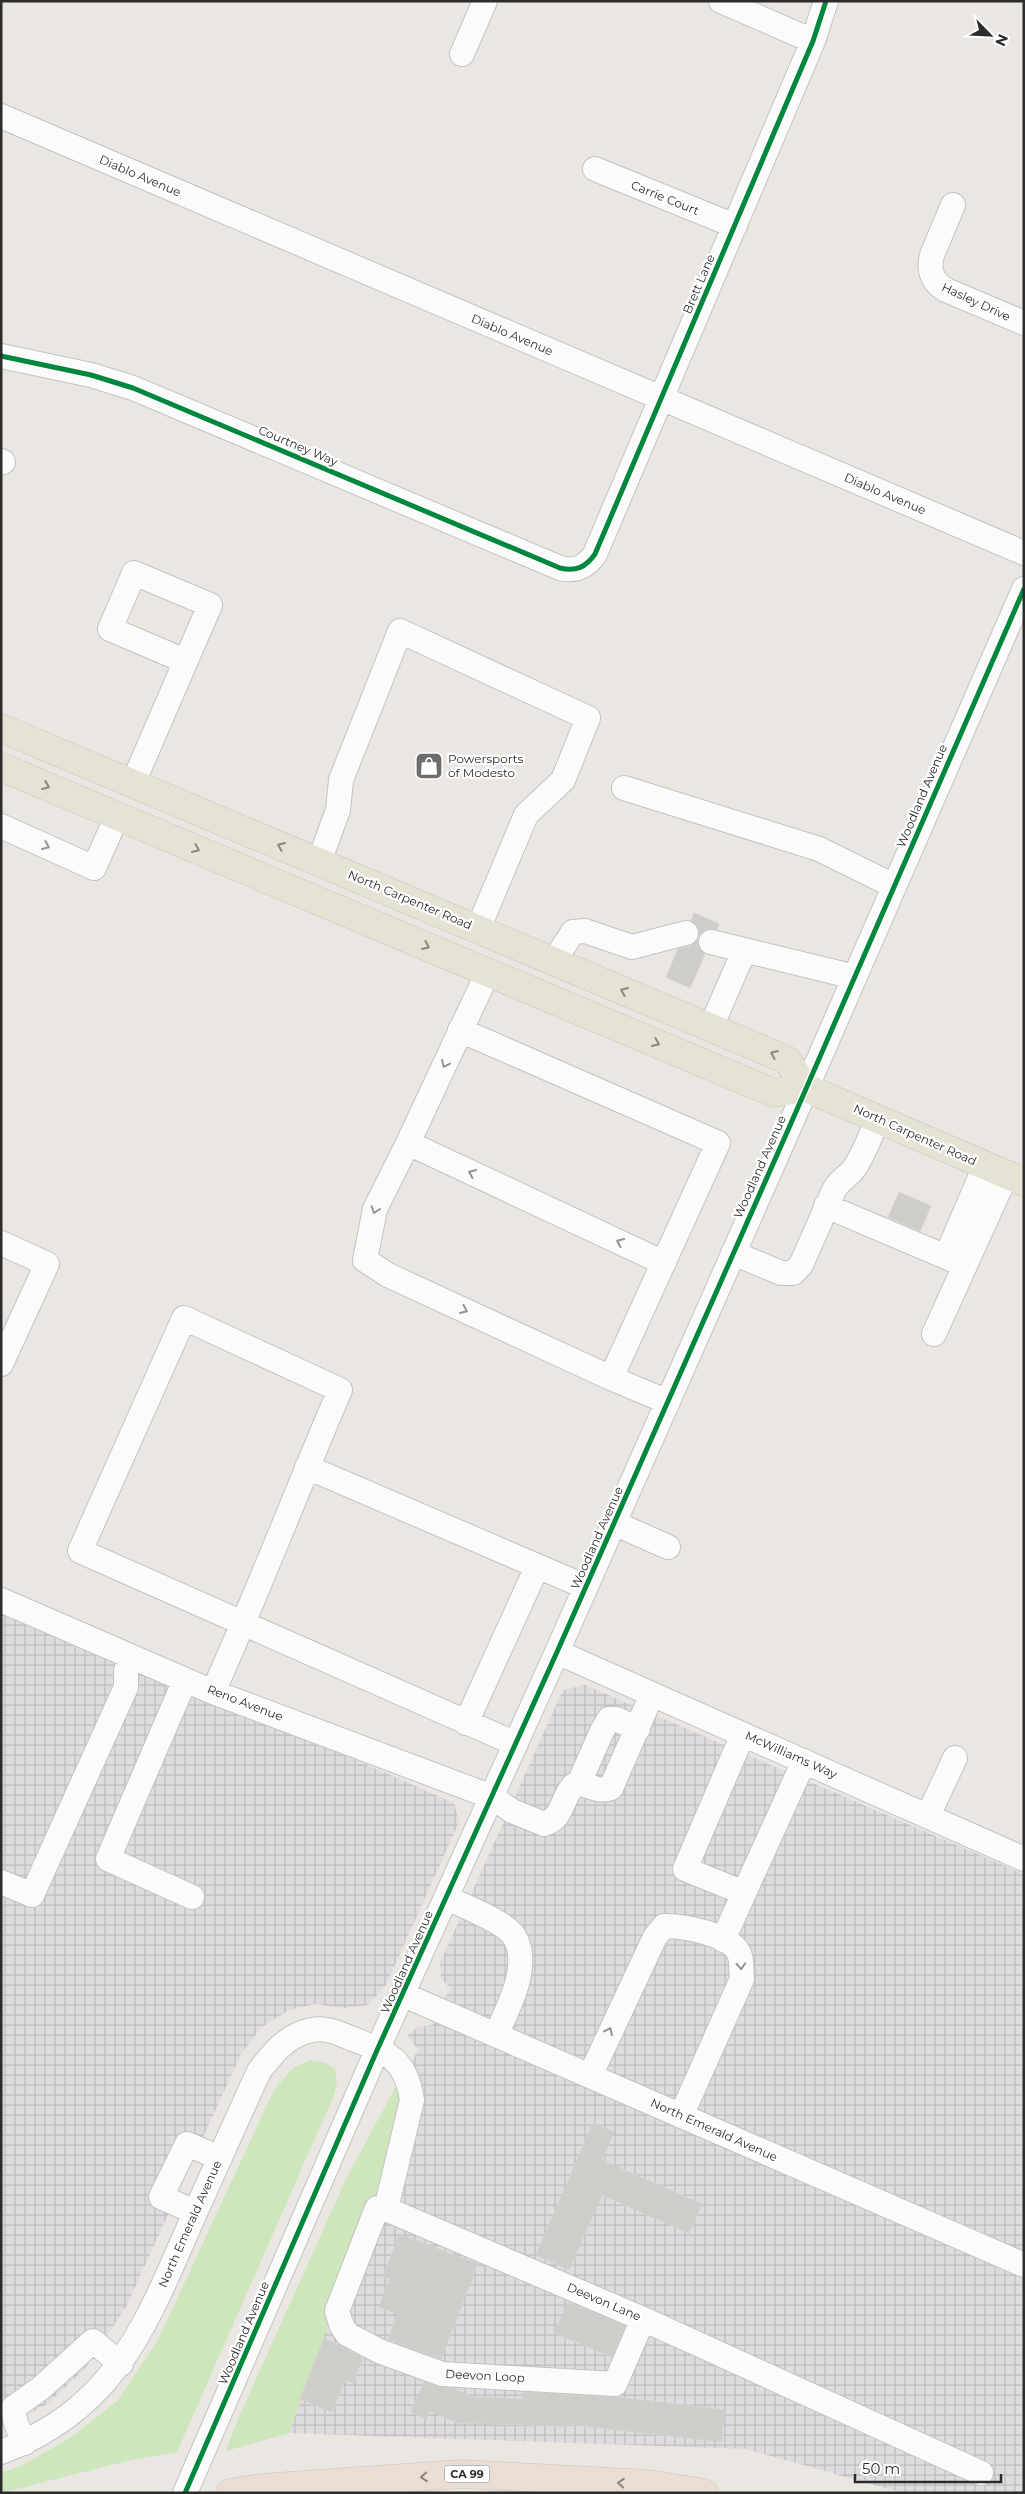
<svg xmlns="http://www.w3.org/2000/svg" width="1025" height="2494" font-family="Montserrat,sans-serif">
  <defs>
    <pattern id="industrial-grid" width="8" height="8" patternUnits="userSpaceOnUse" patternTransform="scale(1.25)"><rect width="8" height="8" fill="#dedcde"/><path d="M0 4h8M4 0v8" fill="none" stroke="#bfbdbf"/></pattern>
  </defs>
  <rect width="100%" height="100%" fill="#eae7e2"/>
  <path fill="url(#industrial-grid)" d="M 1,1604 L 454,1803 L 459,1822 L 386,1985 L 368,2005 L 344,2008 L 315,2004 L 289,2010 L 262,2027 L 241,2054 L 126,2307 L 84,2370 L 46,2405 L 1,2428 Z
    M 585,1685 L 1024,1874 L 1024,2493 L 903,2493 L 746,2449 L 289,2433 L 380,2182 L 401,2088 L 418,2049 L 407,2036 L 418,2027 L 432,2025 L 450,1988 L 441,1978 L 440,1963 L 563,1690 Z"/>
  <path fill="#cde6bb" d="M 310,2060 L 326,2063 L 335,2069 L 337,2083 L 334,2095 L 177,2452 L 131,2460 L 1,2493 L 1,2473 L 23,2465 L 73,2436 L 118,2400 L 158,2340 L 274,2090 L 293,2068 Z
    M 395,2088 L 401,2088 L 380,2182 L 289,2433 L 226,2451 L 238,2419 L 347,2177 Z"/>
  <path fill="#cfcdc9" stroke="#d5d3ce" d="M 694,913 L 719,924 L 717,929 L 707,929 L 699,936 L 699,929 L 691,921 Z
    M 698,940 L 698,946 L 705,954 L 690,988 L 666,977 L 678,949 L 690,946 Z
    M 899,1192 L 931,1206 L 920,1231 L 888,1217 Z
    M 593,2123 L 614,2132 L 602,2160 L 702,2204 L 689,2233 L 602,2195 L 569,2270 L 536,2255 Z
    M 399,2234 L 478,2264 L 441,2359 L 388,2340 L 398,2314 L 379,2307 L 390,2279 L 383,2277 Z
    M 568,2302 L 625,2326 L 612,2357 L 554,2333 Z
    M 324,2338 L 363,2358 L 353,2383 L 345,2380 L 332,2412 L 300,2399 Z
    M 424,2382 L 438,2387 L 452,2388 L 472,2397 L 523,2399 L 523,2392 L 617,2397 L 725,2410 L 721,2442 L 566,2424 L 566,2426 L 458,2423 L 430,2411 L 426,2419 L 411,2412 Z"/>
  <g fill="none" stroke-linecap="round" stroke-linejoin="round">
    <defs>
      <path id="minor" d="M 721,1 L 813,41
        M 462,54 L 485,1
        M 1,116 L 1024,553
        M 595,169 L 735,226
        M 953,205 L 932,255 C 928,270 932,282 946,290 L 1024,323
        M 1,356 L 91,375 L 133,388 L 560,568 C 576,572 586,567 595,554 L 813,41 L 826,1
        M 1,461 L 3,462
        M 133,783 L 210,605 L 134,573 L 110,629 L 185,661
        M 624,788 L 819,849 L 894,886
        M 1,826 L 94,868 L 117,816
        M 319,862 L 338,810 L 341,780 L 400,631 L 588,718 L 563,780 L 526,815 L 478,929
        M 711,942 L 855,977
        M 554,961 L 573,932 L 585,931 L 632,947 L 686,933
        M 488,972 L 408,1143 L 375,1209 L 365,1260 L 388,1275 L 611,1378 L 668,1402
        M 711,1027 L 744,951
        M 460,1030 L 718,1143 L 611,1378
        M 408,1143 L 664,1263
        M 826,1206 L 965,1265
        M 1,1243 L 47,1264 L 1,1364
        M 733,1253 L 781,1273 L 793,1273 L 801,1265 L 834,1190 C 839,1181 847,1177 853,1170 C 864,1155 870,1136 878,1119
        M 946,1257 L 985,1166
        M 934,1334 L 1006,1175
        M 307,1467 L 586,1587
        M 614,1523 L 668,1547
        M 1,1600 L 213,1692 L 492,1797 L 512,1811 L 544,1824 C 564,1818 561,1798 574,1785 C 587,1781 595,1794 611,1788 L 652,1694
        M 557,1652 L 1024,1859
        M 185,1680 L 108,1859 L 192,1897
        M 213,1692 C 258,1592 297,1490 340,1390 L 184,1318 L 80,1551 L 516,1744
        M 466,1723 L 537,1567
        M 743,1734 L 685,1869 L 744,1893 L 804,1761
        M 579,1783 L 602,1731 L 609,1719 L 616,1719 L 638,1729
        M 928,1816 L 955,1758
        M 1,1882 L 32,1895 L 126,1687 L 126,1671 L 132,1657
        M 447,1898 C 463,1906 504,1921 514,1936 C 532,1965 508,2008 496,2035
        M 723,1940 L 744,1893
        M 404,1995 L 1024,2265
        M 590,2076 L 655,1937 L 664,1926 C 683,1926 734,1934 740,1956 C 742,1963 741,1972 742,1979 L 681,2116
        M 195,2212 L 161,2197 L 187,2144 L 220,2158
        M 643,2319 L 615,2384 L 442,2374 L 379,2351 L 347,2334 L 341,2324 L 337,2311 L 377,2208 L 386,2209 L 643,2319 L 981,2473
        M 25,2443 L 16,2424 L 13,2408 L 41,2388 L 93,2341 L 121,2364
        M 1,2452 C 117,2408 146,2324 192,2220 C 214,2170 237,2120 259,2071 C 274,2052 287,2035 312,2030 C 327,2027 340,2034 353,2039 C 388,2053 406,2059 412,2100 L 386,2209
        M 185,2493 L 378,2048 L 557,1652 L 788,1130 L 1024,589"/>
      <path id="major" d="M 1,728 L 787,1060 L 806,1088 L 1024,1182
        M 1,767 L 774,1093 L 806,1088"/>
      <path id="highway" d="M 230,2493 L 261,2488 L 461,2474 L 649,2484 L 704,2493"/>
    </defs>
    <use href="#minor" stroke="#c4c3c3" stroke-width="26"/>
    <use href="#major" stroke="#c6c4c2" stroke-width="29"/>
    <use href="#highway" stroke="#c6c4c2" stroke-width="29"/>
    <use href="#minor" stroke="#fcfbfb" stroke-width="24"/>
    <use href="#major" stroke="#e7e3d4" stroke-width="28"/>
    <use href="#highway" stroke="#eaded4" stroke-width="28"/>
    <defs>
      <path id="cycleway" d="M 1,356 L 91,375 L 133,388 L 560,568 C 576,572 586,567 595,554 L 813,41 L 826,1
        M 185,2493 L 378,2048 L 557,1652 L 788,1130 L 1024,589"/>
    </defs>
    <use href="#cycleway" stroke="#fff" stroke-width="8"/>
    <use href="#cycleway" stroke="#00873e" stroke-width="5"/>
  </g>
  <defs><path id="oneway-chevron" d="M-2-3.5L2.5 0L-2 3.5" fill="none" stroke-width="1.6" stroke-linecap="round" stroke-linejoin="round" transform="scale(1.25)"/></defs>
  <g stroke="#8a8880">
    <use href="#oneway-chevron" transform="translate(46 786) rotate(23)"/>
    <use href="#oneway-chevron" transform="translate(281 846) rotate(-157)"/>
    <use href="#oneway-chevron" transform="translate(196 849) rotate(23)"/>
    <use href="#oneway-chevron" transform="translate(426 946) rotate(23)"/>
    <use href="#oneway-chevron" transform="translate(624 991) rotate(-157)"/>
    <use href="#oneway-chevron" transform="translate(656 1043) rotate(23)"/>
    <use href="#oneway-chevron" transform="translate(774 1054) rotate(-157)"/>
  </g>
  <g stroke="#949494">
    <use href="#oneway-chevron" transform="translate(46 846) rotate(24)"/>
    <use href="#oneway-chevron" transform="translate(445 1064) rotate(115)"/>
    <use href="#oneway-chevron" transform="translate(472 1173) rotate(-155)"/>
    <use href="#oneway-chevron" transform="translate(375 1210) rotate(108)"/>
    <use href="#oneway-chevron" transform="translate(620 1242) rotate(-155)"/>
    <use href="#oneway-chevron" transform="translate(464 1310) rotate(25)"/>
    <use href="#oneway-chevron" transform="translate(741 1966) rotate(87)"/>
    <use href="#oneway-chevron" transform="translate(609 2031) rotate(-65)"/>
  </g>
  <g stroke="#8b8580">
    <use href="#oneway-chevron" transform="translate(424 2477) rotate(176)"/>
    <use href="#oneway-chevron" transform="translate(621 2483) rotate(-176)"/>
  </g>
  <defs>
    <symbol id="shop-square" viewBox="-11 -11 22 22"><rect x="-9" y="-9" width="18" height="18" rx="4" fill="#6e6d6c" stroke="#fff"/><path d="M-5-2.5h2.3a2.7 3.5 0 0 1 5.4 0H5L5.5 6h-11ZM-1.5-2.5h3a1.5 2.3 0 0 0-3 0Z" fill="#fff"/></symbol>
  </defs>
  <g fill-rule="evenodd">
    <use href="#shop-square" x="413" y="750" width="32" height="32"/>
  </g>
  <g text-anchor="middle" stroke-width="4.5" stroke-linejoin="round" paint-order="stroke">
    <rect fill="#fff" stroke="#6b6b6b" stroke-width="1" x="444.5" y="2465.5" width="45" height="17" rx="4"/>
    <g font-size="11" font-weight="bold" fill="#2c2c2c">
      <text x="467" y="2478">CA 99</text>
    </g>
    <g font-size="12" fill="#2c2c2c" stroke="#fff">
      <text transform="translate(140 176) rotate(23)" y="4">Diablo Avenue</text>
      <text transform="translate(665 198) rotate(22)" y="4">Carrie Court</text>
      <text transform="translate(699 284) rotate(-67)" y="4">Brett Lane</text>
      <text transform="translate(976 302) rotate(25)" y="4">Hasley Drive</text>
      <text transform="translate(512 335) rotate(23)" y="4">Diablo Avenue</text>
      <text transform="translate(298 446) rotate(23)" y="4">Courtney Way</text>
      <text transform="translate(885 494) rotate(23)" y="4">Diablo Avenue</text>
      <text transform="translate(922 796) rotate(-67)" y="4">Woodland Avenue</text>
      <text transform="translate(410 900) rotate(23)" y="4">North Carpenter Road</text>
      <text transform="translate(915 1135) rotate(24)" y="4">North Carpenter Road</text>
      <text transform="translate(760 1167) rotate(-66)" y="4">Woodland Avenue</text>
      <text transform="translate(597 1538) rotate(-66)" y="4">Woodland Avenue</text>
      <text transform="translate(245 1703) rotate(21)" y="4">Reno Avenue</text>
      <text transform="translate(791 1755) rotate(24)" y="4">McWilliams Way</text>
      <text transform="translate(407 1962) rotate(-66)" y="4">Woodland Avenue</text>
      <text transform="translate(714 2130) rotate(24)" y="4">North Emerald Avenue</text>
      <text transform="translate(190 2224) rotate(-66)" y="4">North Emerald Avenue</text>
      <text transform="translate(604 2302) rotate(23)" y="4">Deevon Lane</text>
      <text transform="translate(244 2333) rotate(-67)" y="4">Woodland Avenue</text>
      <text transform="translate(485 2376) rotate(3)" y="4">Deevon Loop</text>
    </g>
    <g font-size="12" fill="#2c2c2c" stroke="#fff" text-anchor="start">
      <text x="448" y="763">Powersports<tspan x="448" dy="14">of Modesto</tspan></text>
    </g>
  </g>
  <rect width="1025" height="2494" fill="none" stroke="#2c2c2c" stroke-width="5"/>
  <g transform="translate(990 35) rotate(114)" stroke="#ffffff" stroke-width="4" paint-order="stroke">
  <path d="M0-4L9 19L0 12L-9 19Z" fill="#2c2c2c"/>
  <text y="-8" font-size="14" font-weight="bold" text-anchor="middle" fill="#2c2c2c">N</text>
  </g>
  <path d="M855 2474v8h146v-8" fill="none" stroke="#2c2c2c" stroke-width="2.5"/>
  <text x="862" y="2474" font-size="15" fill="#2c2c2c" stroke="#ffffff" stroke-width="4" paint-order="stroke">50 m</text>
</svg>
